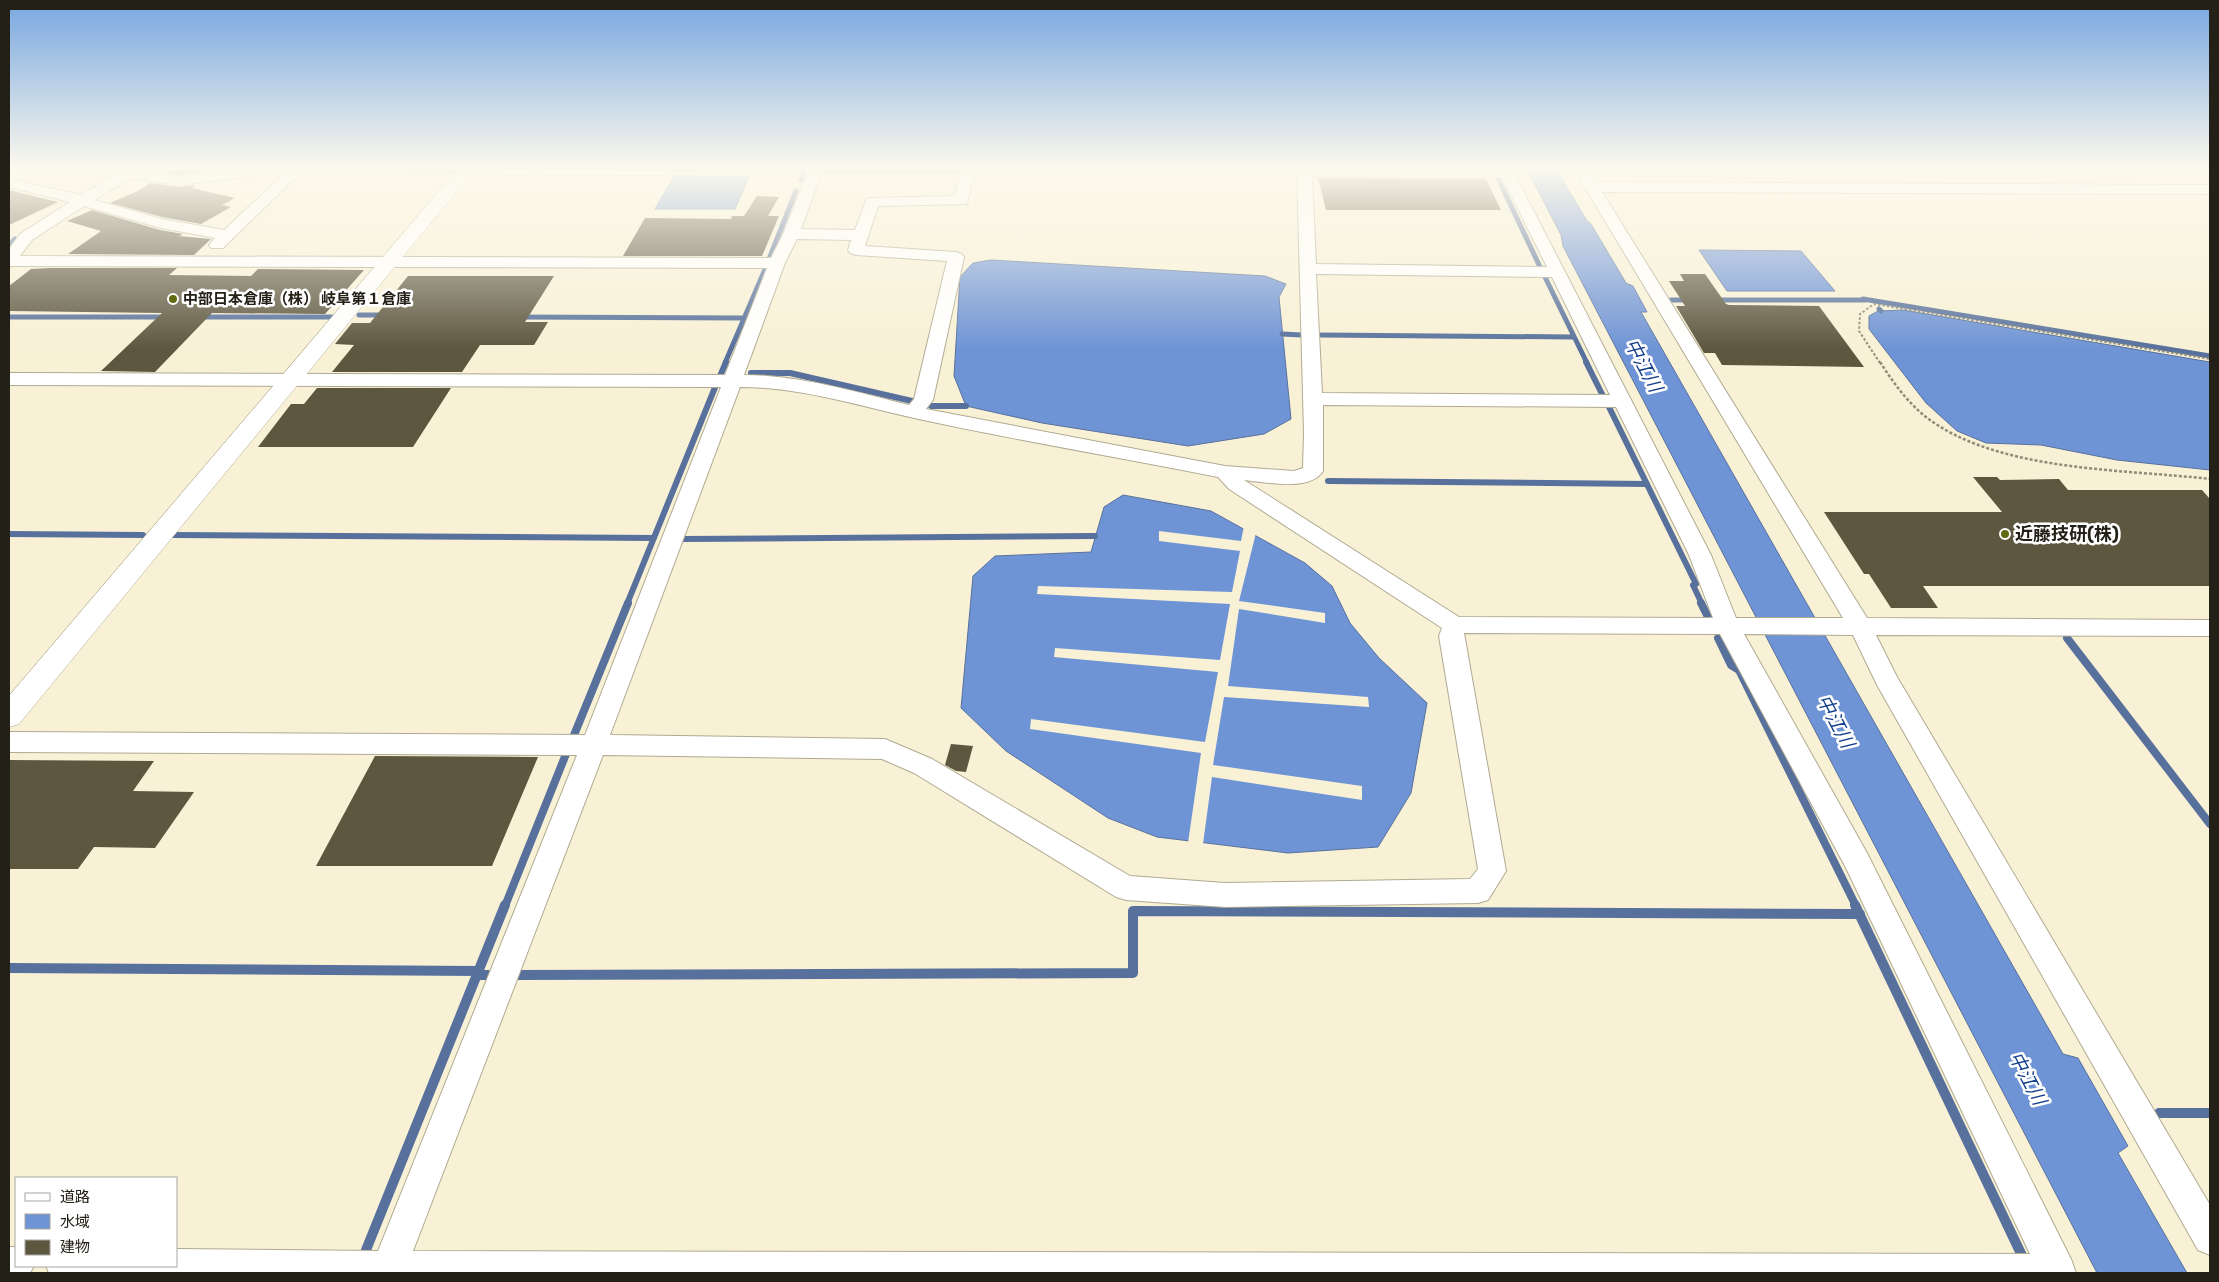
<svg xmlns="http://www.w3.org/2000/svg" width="2219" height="1282" font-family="Rubik,'Noto Sans JP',sans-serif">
  <rect width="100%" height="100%" fill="#f8f1d6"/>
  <path fill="#6f94d5" stroke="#58719c" d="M 1527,169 L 1556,169 L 1587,221 L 1591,224 L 1626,283 L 1633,286 L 1647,312 L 1641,312 L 2063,1054 L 2078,1058 L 2128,1146 L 2118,1153 L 2187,1273 L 2097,1273 L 1563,246 L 1561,235 Z
    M 674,176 L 749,177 L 735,209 L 655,209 Z
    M 1699,250 L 1801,251 L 1835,291 L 1727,291 Z
    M 991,260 L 1265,276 L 1286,284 L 1279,297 L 1291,419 L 1264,434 L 1188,446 L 1042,423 L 966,406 L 954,376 L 960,277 L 973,263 Z
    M 1903,310 L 2210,362 L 2210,470 L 2117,460 L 2041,445 L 1986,443 L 1957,431 L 1926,403 L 1869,329 L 1869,316 L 1878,311 Z
    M 1123,495 L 1211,511 L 1305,563 L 1332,586 L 1350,623 L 1379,658 L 1427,703 L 1411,793 L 1378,847 L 1288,853 L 1157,837 L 1108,818 L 1006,751 L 961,708 L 973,576 L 995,556 L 1091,552 L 1104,507 Z"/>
  <path fill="#f8f1d6" d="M 1244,526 L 1256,533 L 1239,601 L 1325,613 L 1325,623 L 1239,609 L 1228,686 L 1368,697 L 1369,707 L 1224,697 L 1213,765 L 1362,786 L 1362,800 L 1212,777 L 1203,844 L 1188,843 L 1201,753 L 1030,729 L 1031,719 L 1205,742 L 1218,672 L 1054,657 L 1055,648 L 1220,660 L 1230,604 L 1037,594 L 1038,586 L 1232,592 L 1240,551 L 1159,541 L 1159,531 L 1241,541 Z"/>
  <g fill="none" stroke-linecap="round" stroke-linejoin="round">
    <path stroke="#58719c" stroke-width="5" d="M 304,169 L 457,170
      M 476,170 L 805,169
      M 821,170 L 963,170
      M 1496,174 L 1541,269
      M 801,180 L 805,169
      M 9,245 L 15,239
      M 769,259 L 796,191
      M 1543,273 L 1587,363
      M 1863,299 L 2210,356
      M 1671,300 L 1691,300
      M 1713,300 L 1866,300
      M 1879,309 L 1881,311
      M 359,315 L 384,315
      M 9,317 L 167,317
      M 198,317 L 332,317
      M 518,317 L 745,318
      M 1282,334 L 1302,335
      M 1321,335 L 1573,337
      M 725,363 L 766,267"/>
    <path stroke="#58719c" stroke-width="6" d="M 1586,362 L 1604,398
      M 751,373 L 790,373 L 912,401
      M 720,376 L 726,362
      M 1608,405 L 1696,584 L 1693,585 L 1702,604
      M 931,406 L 966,406
      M 1328,481 L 1647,484
      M 9,534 L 143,535
      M 172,535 L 654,538
      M 682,539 L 1095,536
      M 627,604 L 716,385"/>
    <path stroke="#58719c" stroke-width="8" d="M 1701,603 L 1708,617
      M 1718,638 L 1731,665 L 1739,670 L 1856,906
      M 2067,638 L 2210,824
      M 572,740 L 628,603
      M 505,906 L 566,754"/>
    <path stroke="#58719c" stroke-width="10" d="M 1855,905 L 2025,1262
      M 9,968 L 478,971
      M 477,975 L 488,975
      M 517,975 L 1133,973 L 1133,911 L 1860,914
      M 2159,1113 L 2210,1113
      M 366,1250 L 505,905"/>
  </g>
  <path fill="#5d5740" d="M 171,169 L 214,169 L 179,175 L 165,173 Z
    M 1318,178 L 1486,179 L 1501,210 L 1326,210 Z
    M 150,183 L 179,187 L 196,185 L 192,188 L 235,198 L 222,205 L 231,207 L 201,224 L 162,217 L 110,203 L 138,191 Z
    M 9,190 L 58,202 L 9,225 Z
    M 757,196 L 779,197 L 768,216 L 779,216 L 762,256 L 623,256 L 645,218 L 731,219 L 732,216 L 744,216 Z
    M 92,210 L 160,230 L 183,234 L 179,236 L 211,239 L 194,255 L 68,254 L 101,231 L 67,221 Z
    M 50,268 L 177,268 L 169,275 L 251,276 L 258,269 L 364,270 L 325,314 L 212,313 L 155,372 L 101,371 L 162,313 L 9,311 L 9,286 L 31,269 Z
    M 1680,274 L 1705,274 L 1726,304 L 1729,305 L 1819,306 L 1864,367 L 1722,365 L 1715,353 L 1704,353 L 1676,306 L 1685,306 L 1669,281 L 1684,281 Z
    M 408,276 L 554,276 L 525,322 L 548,322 L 534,345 L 480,345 L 462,372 L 332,372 L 354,345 L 335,344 L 352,323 L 370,323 Z
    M 317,388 L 451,388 L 413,447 L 258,447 L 291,404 L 304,404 Z
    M 1973,477 L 1997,477 L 2000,480 L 2059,479 L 2068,490 L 2202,490 L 2210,499 L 2210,586 L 1923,586 L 1938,608 L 1891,608 L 1869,574 L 1864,574 L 1824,512 L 2002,512 Z
    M 951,744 L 973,746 L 966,772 L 956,771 L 945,765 Z
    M 375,756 L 538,757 L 492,866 L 316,866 Z
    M 9,760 L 154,761 L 133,791 L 194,792 L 155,848 L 94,847 L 78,869 L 9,869 Z"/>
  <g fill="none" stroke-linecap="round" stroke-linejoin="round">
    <defs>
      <path id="service" d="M 463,171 L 665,171 L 669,173 L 665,175 L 465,174 L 463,173 Z"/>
      <path id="minor" d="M 124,169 L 142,169 L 141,171 L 179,177 L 236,169 L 303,170 L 223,248 L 211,248 L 209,245 L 215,238 L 161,228 L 84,206 L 32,240 L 20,256 L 771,258 L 783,234 L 809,169 L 823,169 L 801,229 L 855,230 L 867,198 L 955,196 L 961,169 L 975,169 L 967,204 L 878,206 L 865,246 L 956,252 L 962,254 L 964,257 L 933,400 L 926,409 L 1225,466 L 1294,471 L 1303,468 L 1304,433 L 1297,169 L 1512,169 L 1711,555 L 1736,618 L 1843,618 L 1574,169 L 1589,169 L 1597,182 L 2210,185 L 2210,194 L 1602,192 L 1867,618 L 2210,620 L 2210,636 L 1876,635 L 1897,677 L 2210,1205 L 2210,1255 L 2198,1250 L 1877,685 L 1853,635 L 1744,634 L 1867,853 L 2071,1259 L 2076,1273 L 49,1273 L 46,1266 L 176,1266 L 176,1249 L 378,1251 L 577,755 L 9,752 L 9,732 L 585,735 L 721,387 L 9,385 L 9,373 L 725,375 L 767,268 L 9,266 L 9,249 L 20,234 L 70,202 L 9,187 L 9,179 L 81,195 ZM 276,173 L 284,174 L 224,230 L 162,219 L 94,200 L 131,178 L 179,185 ZM 1312,176 L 1502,177 L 1547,267 L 1316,264 ZM 797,239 L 851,240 L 848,250 L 850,253 L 856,255 L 947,261 L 914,399 L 909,405 C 855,392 800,375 744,375 L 785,263 ZM 1316,274 L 1552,277 L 1610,395 L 1322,393 ZM 740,387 C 800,387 856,405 914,418 C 1015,440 1117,457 1218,477 L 1229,489 L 1442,628 L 1439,636 L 1478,869 L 1470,879 L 1225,883 L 1130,876 L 932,759 L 885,739 L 610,735 ZM 1323,405 L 1616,407 L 1689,555 L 1713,618 L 1459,617 L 1244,480 C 1266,482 1310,492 1323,471 ZM 1464,633 L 1720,634 L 1846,868 L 2030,1254 L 413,1251 L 603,755 L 882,759 L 914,773 L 1116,897 L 1126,900 L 1225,907 L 1478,903 L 1488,900 L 1506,871 Z
        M 9,1247 L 16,1247 L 16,1266 L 34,1266 L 30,1273 L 9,1273 Z"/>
      <path id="tertiary" d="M 458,169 L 475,169 L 19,724 L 9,727 L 9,696 Z"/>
    </defs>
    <use href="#service" stroke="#b0aa91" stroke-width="2"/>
    <use href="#minor" stroke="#b0aa91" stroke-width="2"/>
    <use href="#tertiary" stroke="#b0aa91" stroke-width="1"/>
    <path stroke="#908b79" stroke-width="2" stroke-dasharray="2.5 2" stroke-linecap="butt" d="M 1880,363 L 1859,331 L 1860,314 L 1874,304 L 2210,359"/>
    <path stroke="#908b79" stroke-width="2.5" stroke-dasharray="3 2" stroke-linecap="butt" d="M 1880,362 C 1893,382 1907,402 1926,417 C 1997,472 2124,469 2210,479"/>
    <use href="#service" fill="#fff" fill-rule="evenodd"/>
    <use href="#minor" fill="#fff" fill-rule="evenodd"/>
    <use href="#tertiary" fill="#fff" fill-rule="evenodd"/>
  </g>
  <linearGradient id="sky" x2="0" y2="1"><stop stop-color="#77a7e0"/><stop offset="0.48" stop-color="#fcf9ed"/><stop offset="1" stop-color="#fcf9ed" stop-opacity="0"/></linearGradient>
  <rect width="2219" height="349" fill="url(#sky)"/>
  <g fill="#606b11" stroke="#fff" stroke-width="2">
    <circle cx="173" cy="299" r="5"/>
    <circle cx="2005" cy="534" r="5"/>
  </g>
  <g text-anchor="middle" stroke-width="5" stroke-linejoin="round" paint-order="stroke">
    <g font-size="15" font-weight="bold" fill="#232017" stroke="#fff" text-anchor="start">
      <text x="183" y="304">中部日本倉庫（株） 岐阜第１倉庫</text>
    </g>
    <g font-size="18" font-weight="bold" fill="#232017" stroke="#fff" text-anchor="start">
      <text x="2015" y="540">近藤技研(株)</text>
    </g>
    <g font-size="19" font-style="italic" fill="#15408c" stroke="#fff">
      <text transform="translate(1644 365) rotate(62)" y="7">中江川</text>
      <text transform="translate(1836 721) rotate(62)" y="7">中江川</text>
      <text transform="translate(2028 1078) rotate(62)" y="7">中江川</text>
    </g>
  </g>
  <rect width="2219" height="1282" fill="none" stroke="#232017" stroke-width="20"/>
  <rect x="15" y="1177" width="162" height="90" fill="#ffffff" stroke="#a7a6a2"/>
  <rect x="25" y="1193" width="25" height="8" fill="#ffffff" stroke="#a7a6a2"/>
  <text x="60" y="1202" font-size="15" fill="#232017">道路</text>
  <rect x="25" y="1214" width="25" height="15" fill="#6f94d5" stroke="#a7a6a2"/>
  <text x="60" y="1227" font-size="15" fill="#232017">水域</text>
  <rect x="25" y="1240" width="25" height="15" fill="#5d5740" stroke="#a7a6a2"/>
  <text x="60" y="1252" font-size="15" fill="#232017">建物</text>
</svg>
